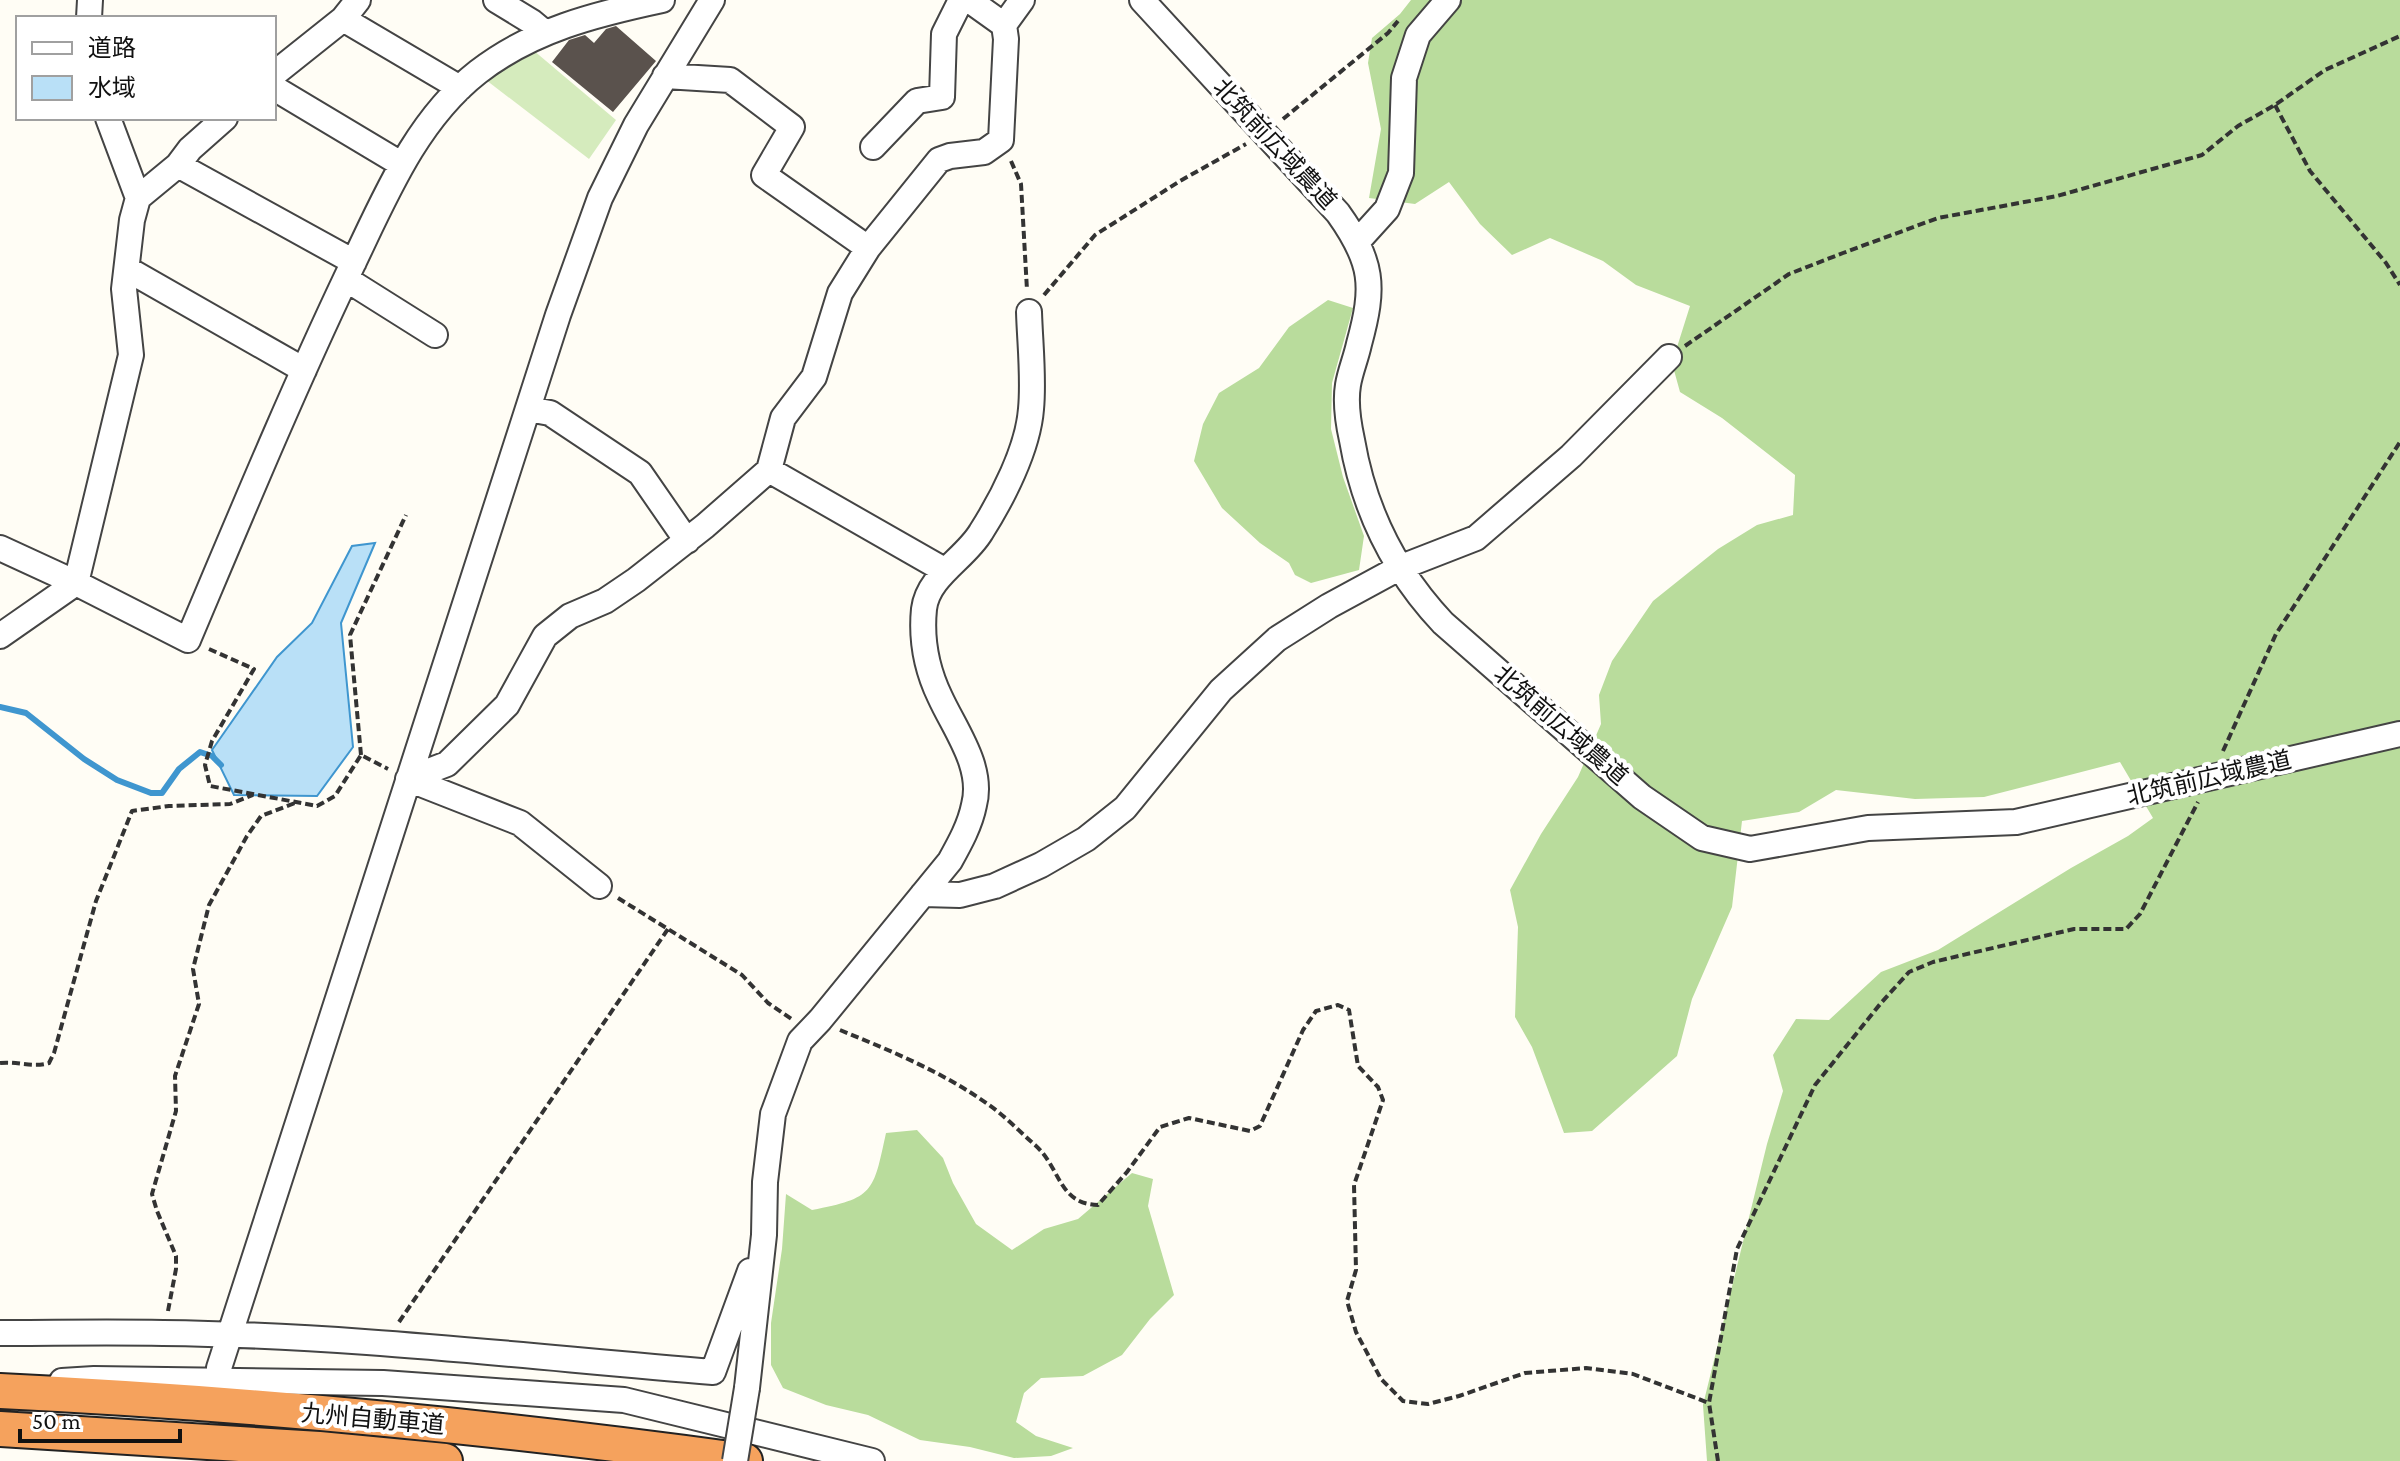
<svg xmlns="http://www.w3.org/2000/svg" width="2400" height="1461" font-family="'Crimson Pro','Noto Sans JP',serif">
  <rect width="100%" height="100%" fill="#fffdf5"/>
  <path fill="#d5ebbd" d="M 533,50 L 616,120 L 589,159 L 486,80 L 501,63 Z"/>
  <path fill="#b9dc9c" d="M 1411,0 L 2400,0 L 2400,1461 L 1707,1461 L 1703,1405 L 1767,1144 L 1783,1091 L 1773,1055 L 1796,1019 L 1829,1020 L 1881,972 L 1938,950 L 2071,868 L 2128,836 L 2153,818 L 2120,762 L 1984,797 L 1915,799 L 1836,790 L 1799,812 L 1742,821 L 1732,907 L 1692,999 L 1677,1056 L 1592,1131 L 1564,1133 L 1532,1047 L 1515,1017 L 1518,927 L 1510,890 L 1541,834 L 1578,777 L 1601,724 L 1599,695 L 1612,661 L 1653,601 L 1718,549 L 1757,525 L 1793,515 L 1795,475 L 1722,418 L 1680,392 L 1672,363 L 1690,306 L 1636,285 L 1603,261 L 1550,238 L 1512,255 L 1480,224 L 1449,182 L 1415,204 L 1369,198 L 1381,129 L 1368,63 L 1372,38 L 1400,14 Z
    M 1328,300 L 1353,308 L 1332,383 L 1331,429 L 1343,477 L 1364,536 L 1359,570 L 1311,583 L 1295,575 L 1289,563 L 1260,543 L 1222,508 L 1194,461 L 1203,424 L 1219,393 L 1259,368 L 1289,327 Z
    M 917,1130 L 943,1158 L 953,1183 L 976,1224 L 1012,1250 L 1044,1229 L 1078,1219 L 1132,1173 L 1153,1179 L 1148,1206 L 1174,1295 L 1150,1319 L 1122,1355 L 1083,1376 L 1041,1378 L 1024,1393 L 1016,1422 L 1036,1436 L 1073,1448 L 1051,1456 L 1014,1458 L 970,1447 L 920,1440 L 868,1415 L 826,1405 L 783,1388 L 771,1365 L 771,1323 L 782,1249 L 786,1194 L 812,1210 C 874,1198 873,1193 886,1133 Z"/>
  <path fill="#b9e0f7" stroke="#3f96cf" stroke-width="2" d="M 375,543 L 341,623 L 353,747 L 317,796 L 234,795 L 212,750 L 277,657 L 312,623 L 352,546 Z"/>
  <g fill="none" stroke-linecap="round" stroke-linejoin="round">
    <path stroke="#3f96cf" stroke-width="6" d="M 0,707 L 26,713 L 84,759 L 117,780 L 151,793 L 162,793 L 179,769 L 200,752 L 212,756 L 221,765"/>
  </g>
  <path fill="#5a524d" d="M 616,26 L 656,61 L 613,112 L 552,62 L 569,40 L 585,35 L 594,43 L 606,29 Z"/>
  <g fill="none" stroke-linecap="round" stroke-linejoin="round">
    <defs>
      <path id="minor" d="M 496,0 L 532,22 L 544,32
        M 1142,0 L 1338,213 C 1373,262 1375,286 1359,344 C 1356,358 1350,372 1348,385 C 1345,403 1348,422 1352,440 C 1364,510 1395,572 1443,623 L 1642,797 L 1702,838 L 1750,849 L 1868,828 L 2016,822 L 2400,734
        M 89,18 L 90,0
        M 343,19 L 460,88
        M 1004,25 L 1022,0
        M 274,74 L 343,19 L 358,0
        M 665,76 L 730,80 L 792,127 L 764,175 L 868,248 L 840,293 L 814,377 L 783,418 L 769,470 L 944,570
        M 274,88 L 401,164
        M 108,118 L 138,198
        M 873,147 L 917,101 L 942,97 L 944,34 L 961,0
        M 178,165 L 354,262
        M 1358,241 L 1387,209 L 1401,173 L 1404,78 L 1418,35 L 1448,0
        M 868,248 L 939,160 L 950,156 L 984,152 L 1001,140 L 1006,39 L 1004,25 L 969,0
        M 127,269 L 304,370
        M 346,279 L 435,335
        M 528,409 L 550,413 L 640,473 L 687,541
        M 0,548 L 76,583 L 188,640 C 240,517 291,394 348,274 C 383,202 414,122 478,72 C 532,30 596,14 662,0
        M 0,636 L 76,583 L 131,355 L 124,289 L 132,220 L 138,198 L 178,165 L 190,149 L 225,118
        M 408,779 L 447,764 L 507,705 L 545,636 L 570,616 L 605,601 L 636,580 L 705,526 L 769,470
        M 408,779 L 520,823 L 599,886
        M 923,894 L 960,895 L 995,886 L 1041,865 L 1086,839 L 1125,808 L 1221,690 L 1277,639 L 1329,606 L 1399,568 L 1476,538 L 1571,456 L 1669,357
        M 0,1333 C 54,1333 109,1332 163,1333 C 347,1335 530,1357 713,1372 L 750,1271
        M 219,1368 L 558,315 L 600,198 L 636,125 L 712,0
        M 62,1381 L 94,1379 L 383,1383 L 624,1400 L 872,1461
        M 747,1388 L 764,1235 L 765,1182 L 773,1114 L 800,1041 L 820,1020 L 950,861 C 960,843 970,825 974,805 C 984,767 955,730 940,697 C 927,670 921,639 924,609 C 928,576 965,559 981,532 C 1002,499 1028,449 1031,409 C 1034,378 1030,344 1029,312"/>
      <path id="highway" d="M 0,1391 C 249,1403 498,1427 745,1461
        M 0,1429 L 319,1449 L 445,1461"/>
    </defs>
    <use href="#minor" stroke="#444" stroke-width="28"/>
    <use href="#highway" stroke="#222" stroke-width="38"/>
    <path stroke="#333" stroke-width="4" stroke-dasharray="8 4" stroke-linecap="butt" d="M 2275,105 L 2310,171 L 2386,263 L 2400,285
      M 1283,119 L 1388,33 L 1398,21
      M 1011,161 L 1021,184 L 1027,290
      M 1044,295 L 1095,235 L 1180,181 L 1246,144
      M 1685,346 L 1789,274 L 1843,253 L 1938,218 L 2057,196 L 2202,155 L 2238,126 L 2275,105 L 2325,70 L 2400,36
      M 209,649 L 254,669 L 212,741 L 205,765 L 210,786 L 317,806 L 335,796 L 361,755 L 388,769
      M 2223,751 L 2276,634 L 2400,442
      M 361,755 L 350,635 L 406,515
      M 618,898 L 742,975 L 768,1003 L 793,1020
      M 840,1030 C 891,1051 943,1072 989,1105 C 1005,1116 1020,1132 1035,1145 C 1061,1168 1058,1204 1098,1205 L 1127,1172 L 1160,1127 L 1189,1118 L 1250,1131 L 1260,1126 L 1303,1030 L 1316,1011 L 1338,1005 L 1349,1010 L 1358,1066 L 1378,1087 L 1383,1100 L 1354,1185 L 1356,1270 L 1347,1301 L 1356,1332 L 1381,1379 L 1403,1401 L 1428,1404 L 1459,1396 L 1525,1373 L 1586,1368 L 1633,1374 L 1709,1403
      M 0,1063 C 17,1061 32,1068 49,1063 L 54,1053 L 96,901 L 132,811 L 169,806 L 230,804 L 253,795
      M 168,1311 L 176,1269 L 176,1256 L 157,1211 L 152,1194 L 176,1111 L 175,1076 L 199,1004 L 193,969 L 209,905 L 247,836 L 261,816 L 295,803
      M 399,1322 L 668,929
      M 1718,1461 L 1709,1403 L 1737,1249 L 1815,1085 L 1881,1003 L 1909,972 L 1933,962 L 2074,929 L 2126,929 L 2140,914 L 2198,802"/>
    <use href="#minor" stroke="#fff" stroke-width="24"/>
    <use href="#highway" stroke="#f5a25d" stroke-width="34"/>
    <defs>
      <path id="minor-bridge" d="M 735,1461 L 747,1388"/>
    </defs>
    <use href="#minor-bridge" stroke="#444" stroke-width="28" stroke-linecap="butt"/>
    <use href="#minor-bridge" stroke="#fff" stroke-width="24"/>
  </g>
  <g text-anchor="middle" stroke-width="8" stroke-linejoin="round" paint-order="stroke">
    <g font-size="24" fill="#111" stroke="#fff">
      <text transform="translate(1275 144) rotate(47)" y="8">北筑前広域農道</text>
      <text transform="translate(1561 725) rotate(41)" y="8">北筑前広域農道</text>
      <text transform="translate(2209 778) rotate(-13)" y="8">北筑前広域農道</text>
      <text transform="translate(373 1419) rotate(5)" y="8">九州自動車道</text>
    </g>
  </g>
  <rect x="16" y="16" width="260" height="104" fill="#ffffff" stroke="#a0a0a0" stroke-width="2"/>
  <rect x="32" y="42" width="40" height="12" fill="#ffffff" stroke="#a0a0a0" stroke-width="2"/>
  <text x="88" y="56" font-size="24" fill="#111111">道路</text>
  <rect x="32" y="76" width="40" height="24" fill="#b9e0f7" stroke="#a0a0a0" stroke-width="2"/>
  <text x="88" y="96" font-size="24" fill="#111111">水域</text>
  <path d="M20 1429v12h160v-12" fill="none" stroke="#111111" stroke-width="4"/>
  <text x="32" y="1429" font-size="24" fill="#111111" stroke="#ffffff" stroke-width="6" paint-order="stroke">50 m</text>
</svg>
